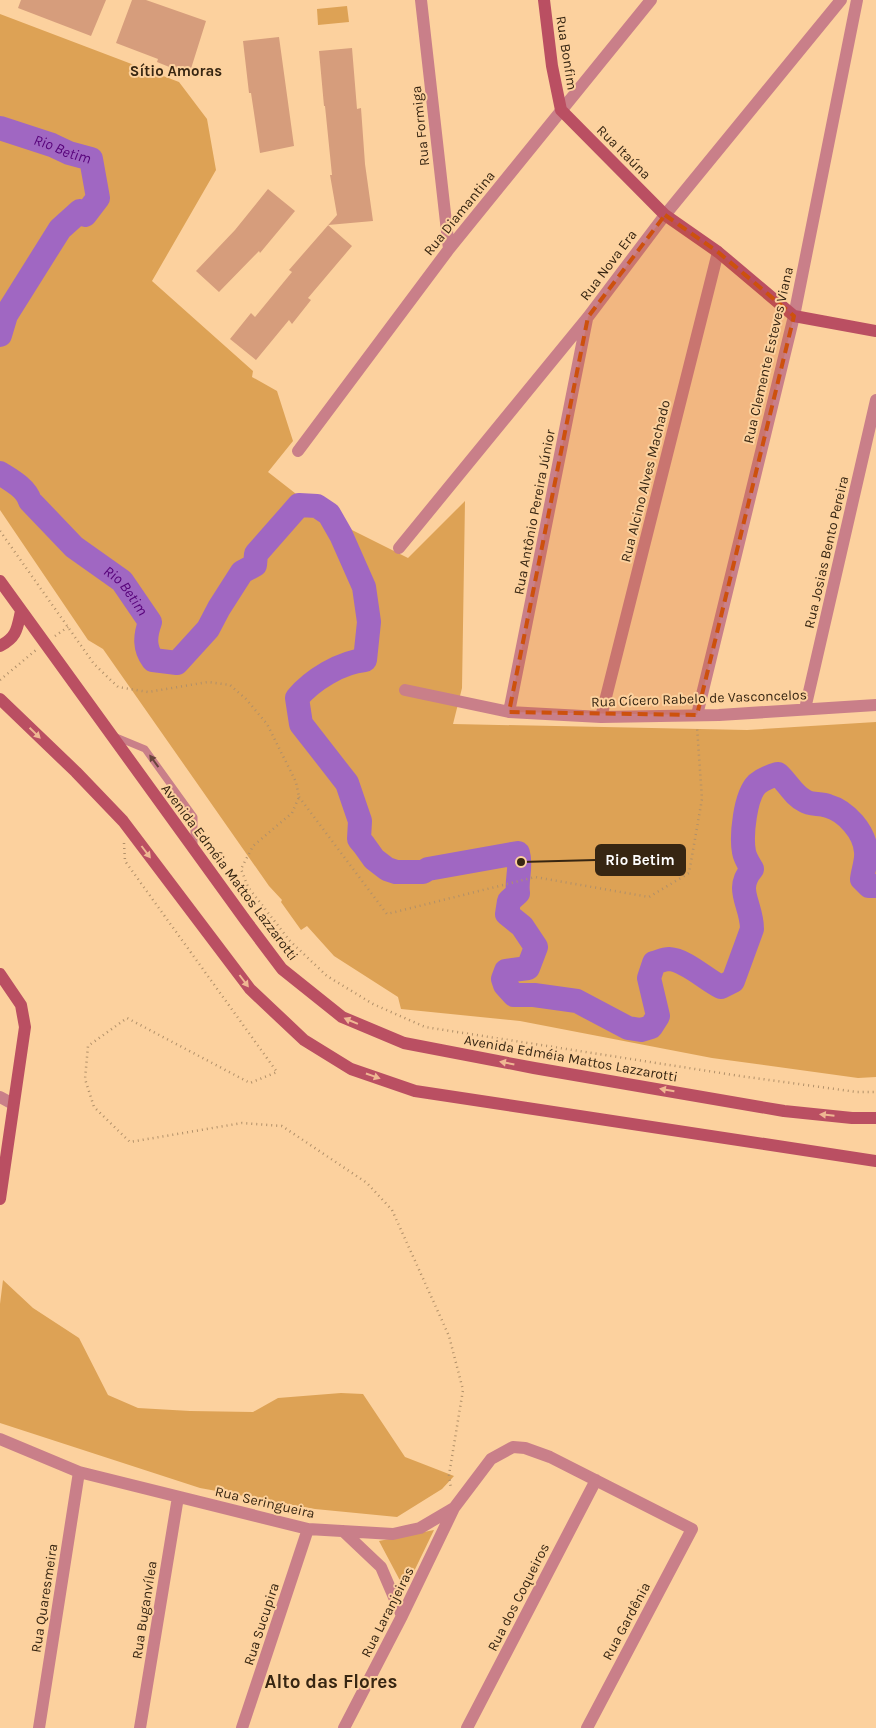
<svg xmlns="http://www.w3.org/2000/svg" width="876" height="1728" font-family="Karla,sans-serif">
  <rect width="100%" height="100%" fill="#fcd19e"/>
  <path fill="#dda255" d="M 347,6 L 349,22 L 318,25 L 317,9 Z
    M 0,14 L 179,82 L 207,119 L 216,170 L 152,281 L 253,371 L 252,377 L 277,391 L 293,441 L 268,472 L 332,522 L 342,525 L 408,558 L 465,501 L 462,688 L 453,724 L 747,730 L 876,722 L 876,1077 L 858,1078 L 712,1058 L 520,1021 L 401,1009 L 398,997 L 334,956 L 307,926 L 301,930 L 281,902 L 282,900 L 269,886 L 103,649 L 88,640 L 0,510 Z
    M 3,1280 L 33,1308 L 79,1338 L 108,1395 L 138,1408 L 190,1411 L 253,1412 L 278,1398 L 341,1393 L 363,1394 L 405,1457 L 454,1476 L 442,1489 L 397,1517 L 315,1509 L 200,1488 L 0,1423 L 0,1304 Z
    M 434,1530 L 405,1590 L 379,1541 Z"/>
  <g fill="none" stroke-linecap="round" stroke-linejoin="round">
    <g stroke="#a067c2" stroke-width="24">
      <path id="s1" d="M 0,128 L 52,145 L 69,153 L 91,159 L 98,198 L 85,215 L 80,211 L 60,229 L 6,315 L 0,335"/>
      <path id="s2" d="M 0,473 C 11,480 26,488 30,501 L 74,547 L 122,581 L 150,622 C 145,636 144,648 153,660 L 177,663 L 208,629 L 219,608 L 242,572 L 255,565 L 256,554 L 299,505 L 317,506 L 329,514 L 341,535 L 364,587 L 369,622 L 365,660 C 341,662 312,680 297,698 L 301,724 L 347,783 L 360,821 L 359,839 L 364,845 L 374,859 L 387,869 L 396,872 L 423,872 L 428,869 L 518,853 C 522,867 516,879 518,893 L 509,901 L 507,914 L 522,926 L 536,947 L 528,968 L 506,971 L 503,979 L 505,985 L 514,995 L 534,995 L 577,1001 L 628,1028 L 641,1030 L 651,1027 L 658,1016 L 649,978 L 654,963 C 658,962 664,959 669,959 C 686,960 705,979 721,987 L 733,981 L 752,929 C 752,904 734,890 752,869 C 749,864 745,858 744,852 C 741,836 745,796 757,784 C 763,779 770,776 778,774 C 787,782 794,796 805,801 C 811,805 820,803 828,806 C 846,811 865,832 866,852 C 867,860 863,871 862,879 L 869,886 L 876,886"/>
    </g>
  </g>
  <path fill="#d69d7c" d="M 21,0 L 106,0 L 91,36 L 18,8 Z
    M 132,0 L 146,0 L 206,21 L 189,75 L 157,62 L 158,59 L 116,43 Z
    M 279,37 L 294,146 L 260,153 L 251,93 L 249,93 L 243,41 Z
    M 352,48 L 357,109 L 361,108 L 365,164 L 373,221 L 328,225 L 352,246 L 308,298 L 311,300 L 292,324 L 289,320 L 256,360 L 230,339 L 251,313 L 255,317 L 292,272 L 289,270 L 337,215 L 330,175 L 332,175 L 325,106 L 324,106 L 319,51 Z
    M 268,189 L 295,211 L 260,253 L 259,251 L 219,292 L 196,271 L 235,230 Z"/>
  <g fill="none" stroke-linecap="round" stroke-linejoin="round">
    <path stroke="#b19069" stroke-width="2.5" stroke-dasharray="1 4" stroke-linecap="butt" d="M 0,531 L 94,664 L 118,687 L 148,692 L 208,682 L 230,685 L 246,699 L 267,724 L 296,782 L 299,797 L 292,813 L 253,846 L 241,869 L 248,887 L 290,941 L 327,976 L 373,1004 L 425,1027 L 740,1076 L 857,1092 L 876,1092
      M 55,636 L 68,627
      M 0,680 L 36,650
      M 299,797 L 387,914 L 535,877 L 649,897 L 689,873 L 702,799 L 697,727
      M 124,843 L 125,861 L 277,1072 L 250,1083 L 127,1018 L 88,1046 L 85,1079 L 94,1107 L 130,1142 L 242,1123 L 282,1126 L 367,1183 L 392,1210 L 449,1336 L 463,1390 L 449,1475 L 451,1489"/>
    <path stroke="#c97f89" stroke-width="7" d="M 116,737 L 145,749 L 194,817 L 194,846"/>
    <path stroke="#c97f89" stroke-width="12" d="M 421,0 L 449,249
      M 298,451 L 449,249 L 651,0
      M 399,548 L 588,317 L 665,215 L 841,0
      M 405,690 L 509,712 L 601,717 L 719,715 L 876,705
      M 805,709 L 876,400
      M 509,712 L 587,319
      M 697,715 L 794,316 L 857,0
      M 601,717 L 718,252
      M 0,1097 L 13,1104
      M 0,1439 L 79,1472 L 308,1529 L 393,1534 L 420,1528 L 454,1508 L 491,1459 L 513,1447 L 525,1448 L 550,1457 L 692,1529 L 587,1728
      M 343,1531 L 381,1567 L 402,1616
      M 39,1728 L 79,1472
      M 140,1728 L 178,1497
      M 242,1728 L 308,1529
      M 344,1728 L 402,1616 L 454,1508
      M 467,1728 L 596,1480"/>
    <path stroke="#ba4f62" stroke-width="12" d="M 544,0 L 552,66 L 561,110 L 665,215 L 718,252 L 794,316 L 876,331
      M 0,581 L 246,921 L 282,969 L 342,1017 L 404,1043 L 534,1068 L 784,1111 L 852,1118 L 876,1118
      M 0,646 C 17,637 17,629 21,611
      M 0,699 L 76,772 L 123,821 L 250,989 L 304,1040 L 351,1069 L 415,1091 L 876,1161
      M 0,974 L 21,1005 L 25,1027 L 0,1199"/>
  </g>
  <defs><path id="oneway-solid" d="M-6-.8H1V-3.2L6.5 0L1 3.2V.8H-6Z" transform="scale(1.25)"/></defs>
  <g fill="#efb792">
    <use href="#oneway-solid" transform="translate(35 733) rotate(44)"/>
    <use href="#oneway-solid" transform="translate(146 852) rotate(53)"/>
    <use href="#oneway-solid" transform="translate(244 981) rotate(53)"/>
    <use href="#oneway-solid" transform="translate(351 1021) rotate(-157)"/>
    <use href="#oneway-solid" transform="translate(507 1063) rotate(-169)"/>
    <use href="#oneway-solid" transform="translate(373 1076) rotate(19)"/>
    <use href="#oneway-solid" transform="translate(667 1090) rotate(-170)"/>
    <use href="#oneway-solid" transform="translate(827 1115) rotate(-174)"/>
  </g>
  <use fill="#6a453c" href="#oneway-solid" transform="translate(154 761) rotate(-126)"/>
  <path fill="#cd510d" fill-opacity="0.2" stroke="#cd510d" stroke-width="4" stroke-dasharray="10 6" stroke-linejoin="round" d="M 665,215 L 718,252 L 794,316 L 697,715 L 509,712 L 588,317 Z"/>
  <g text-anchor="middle" stroke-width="4" stroke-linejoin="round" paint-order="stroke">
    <g font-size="14" fill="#372612" stroke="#fcd19e">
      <text transform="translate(567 53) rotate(81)" y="5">Rua Bonfim</text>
      <text transform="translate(420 126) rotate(-96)" y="5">Rua Formiga</text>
      <text transform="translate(624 152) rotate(45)" y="5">Rua Itaúna</text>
      <text transform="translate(459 213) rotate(-51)" y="5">Rua Diamantina</text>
      <text transform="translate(608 265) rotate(-53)" y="5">Rua Nova Era</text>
      <text transform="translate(768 355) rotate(-77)" y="5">Rua Clemente Esteves Viana</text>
      <text transform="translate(645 481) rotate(-76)" y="5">Rua Alcino Alves Machado</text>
      <text transform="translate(534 512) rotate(-79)" y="5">Rua Antônio Pereira Júnior</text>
      <text transform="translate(826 552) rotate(-77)" y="5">Rua Josias Bento Pereira</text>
      <text transform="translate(699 698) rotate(-2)" y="5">Rua Cícero Rabelo de Vasconcelos</text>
      <text transform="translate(230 872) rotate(53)" y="5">Avenida Edméia Mattos Lazzarotti</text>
      <text transform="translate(571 1058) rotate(10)" y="5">Avenida Edméia Mattos Lazzarotti</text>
      <text transform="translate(265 1502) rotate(13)" y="5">Rua Seringueira</text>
      <text transform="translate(518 1597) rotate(-63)" y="5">Rua dos Coqueiros</text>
      <text transform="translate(44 1598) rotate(-81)" y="5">Rua Quaresmeira</text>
      <text transform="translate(144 1610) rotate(-81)" y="5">Rua Buganvílea</text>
      <text transform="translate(387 1612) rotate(-63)" y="5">Rua Laranjeiras</text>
      <text transform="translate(626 1621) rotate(-62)" y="5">Rua Gardênia</text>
      <text transform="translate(261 1624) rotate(-72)" y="5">Rua Sucupira</text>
    </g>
    <g font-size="15" font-weight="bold" fill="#372612" stroke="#fcd19e">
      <text x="176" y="76">Sítio Amoras</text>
    </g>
    <g font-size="15" font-style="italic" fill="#58037b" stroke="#fcd19e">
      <text dy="5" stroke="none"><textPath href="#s1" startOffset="66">Rio Betim</textPath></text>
      <text dy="5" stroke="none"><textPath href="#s2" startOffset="174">Rio Betim</textPath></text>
    </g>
    <g font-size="19" font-weight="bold" fill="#372612" stroke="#fcd19e">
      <text x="331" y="1688">Alto das Flores</text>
    </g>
  </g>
  <path fill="none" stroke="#372612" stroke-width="2" d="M521 862L596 860"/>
  <circle fill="#372612" stroke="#fcd19e" stroke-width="2" cx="521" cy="862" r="5"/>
  <rect fill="#372612" stroke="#372612" stroke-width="2" x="596" y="845" width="89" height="30" rx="5"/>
  <g font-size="15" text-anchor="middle" font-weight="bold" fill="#fff">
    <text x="640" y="865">Rio Betim</text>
  </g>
</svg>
